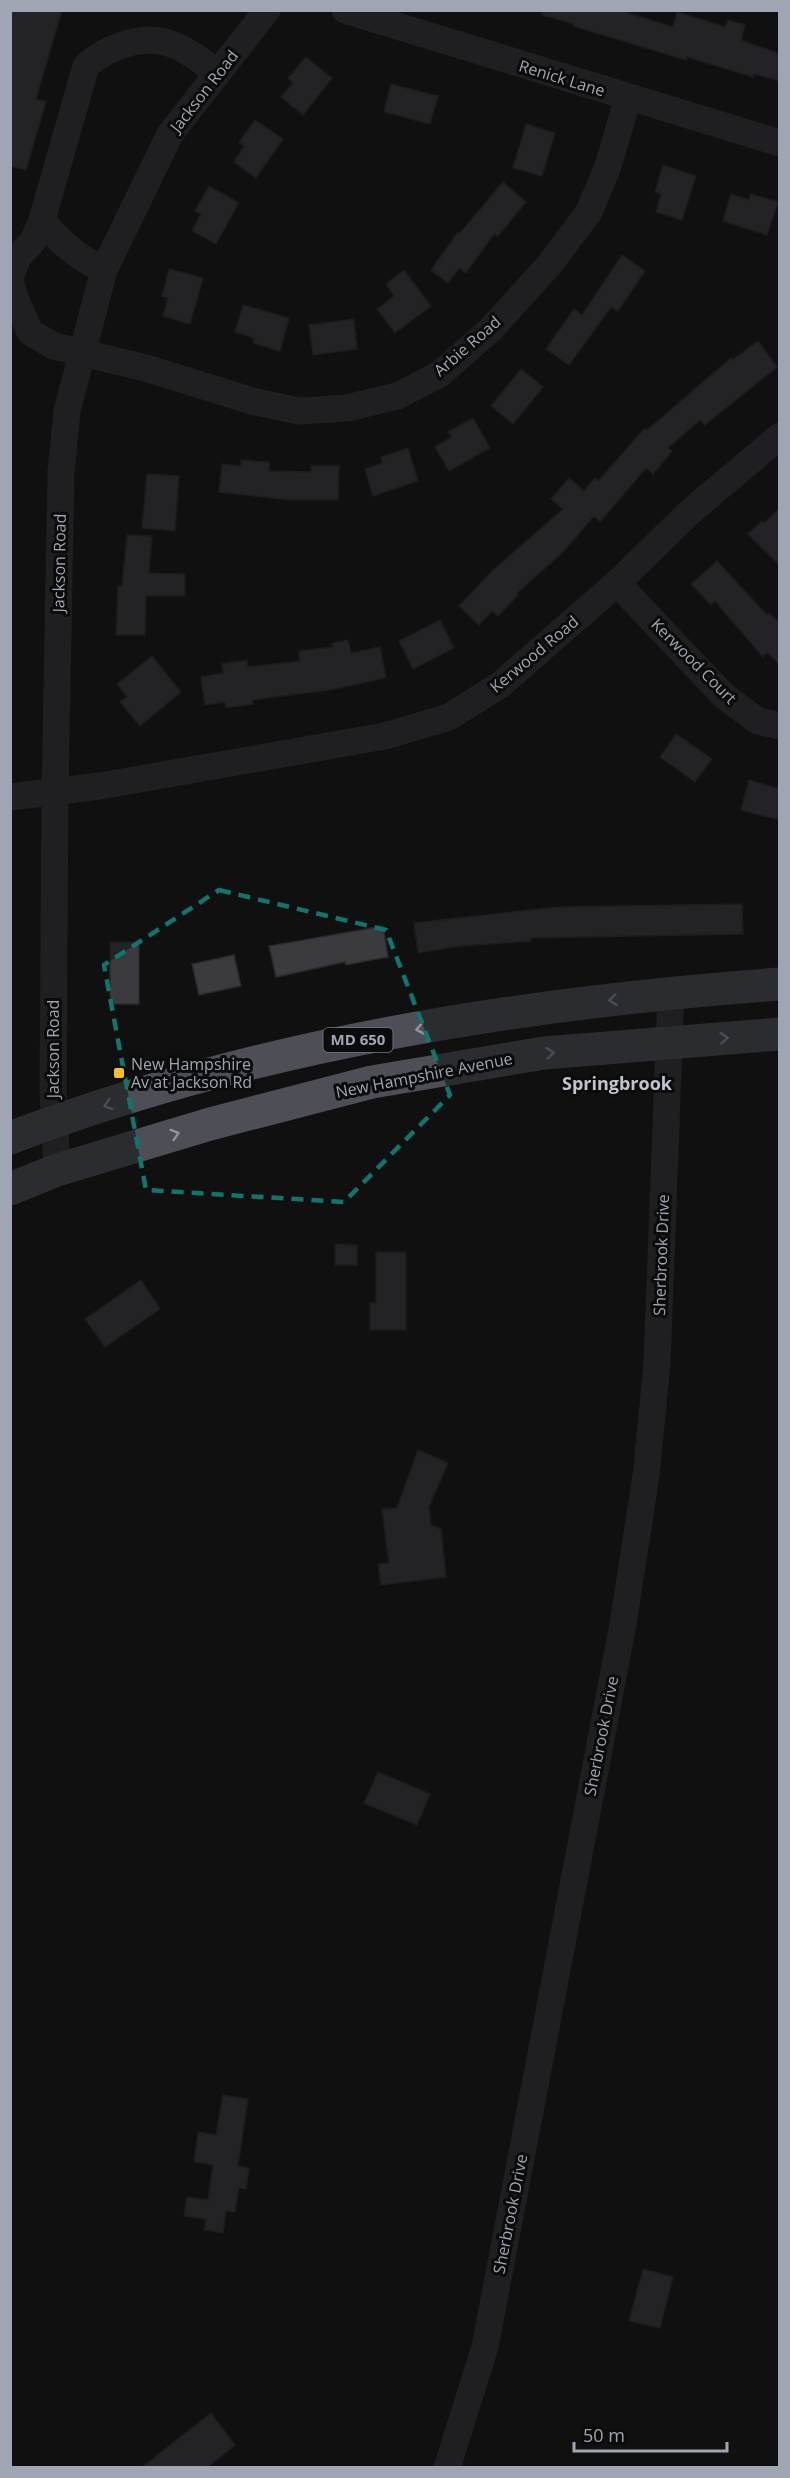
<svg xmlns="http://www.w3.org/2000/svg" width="790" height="2478" font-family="'Open Sans',sans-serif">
  <rect width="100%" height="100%" fill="#101011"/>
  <path fill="#3a3a3f" stroke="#2a2a2d" stroke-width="1.5" d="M 10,10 L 62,10 L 36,99 L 46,102 L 26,170 L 10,166 Z
    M 543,10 L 629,10 L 628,13 L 673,27 L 677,12 L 725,27 L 728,20 L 745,25 L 741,40 L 780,54 L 780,81 L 754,74 L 753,77 L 687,57 L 686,60 L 573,26 L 574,24 L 542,15 Z
    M 306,57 L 332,78 L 303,115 L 281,97 L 293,83 L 288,78 Z
    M 391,84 L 438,96 L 430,124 L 384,112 Z
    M 255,120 L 283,139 L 256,178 L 234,162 L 244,146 L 239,142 Z
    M 526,124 L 555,133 L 542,176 L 513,168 Z
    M 663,165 L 696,176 L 682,220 L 656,212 L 661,194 L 655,192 Z
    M 503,182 L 526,202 L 498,236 L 494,234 L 466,273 L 459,268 L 448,283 L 431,270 L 458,232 L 460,233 Z
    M 209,186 L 239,203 L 216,244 L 192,231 L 201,214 L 195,211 Z
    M 731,194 L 749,200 L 751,194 L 778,202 L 767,235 L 723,221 Z
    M 622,255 L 645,271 L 618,311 L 611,307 L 569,365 L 546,349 L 574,309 L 582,315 Z
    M 169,269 L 203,278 L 190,324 L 163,316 L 168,298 L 162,296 Z
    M 404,270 L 431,306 L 395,333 L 377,309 L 394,296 L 386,284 Z
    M 243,305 L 289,318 L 280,351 L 253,343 L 254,338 L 235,332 Z
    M 354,319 L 357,349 L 313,355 L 309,325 Z
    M 758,341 L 777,367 L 705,425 L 700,420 L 668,448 L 672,451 L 653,474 L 646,468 L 600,522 L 594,516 L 565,550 L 516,594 L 518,595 L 498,616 L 492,611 L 479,625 L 459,606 L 492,571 L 563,509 L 551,499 L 569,478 L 584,491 L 595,478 L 598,481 L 645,428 L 647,430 L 731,358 L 732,360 Z
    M 521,369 L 543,387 L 513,424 L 491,406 Z
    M 473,418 L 490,448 L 449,471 L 435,447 L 452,437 L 448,432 Z
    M 408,448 L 418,481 L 373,496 L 365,469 L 383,463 L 381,457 Z
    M 241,460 L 269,462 L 269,471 L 311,472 L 311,466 L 339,466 L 338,500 L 291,500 L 219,492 L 222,464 L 241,466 Z
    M 147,474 L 179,476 L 175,531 L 142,528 Z
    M 780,508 L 780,566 L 748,534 L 762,521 L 764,523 Z
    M 127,535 L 152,536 L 149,573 L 185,574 L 185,596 L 146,596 L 145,635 L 116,635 L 118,586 L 122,586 Z
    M 717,561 L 767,615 L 769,613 L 780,623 L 780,665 L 767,652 L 763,657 L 715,601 L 711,605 L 691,584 Z
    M 440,620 L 454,648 L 413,669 L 399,641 Z
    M 348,640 L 351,653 L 380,647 L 386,678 L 329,690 L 252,700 L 253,704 L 226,708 L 225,702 L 205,705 L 201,677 L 223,673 L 222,664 L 247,660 L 248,667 L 300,661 L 299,651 L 333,647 L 332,643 Z
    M 152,656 L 181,692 L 140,726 L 120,702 L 127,697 L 117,684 Z
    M 676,734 L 712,759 L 695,782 L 660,757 Z
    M 749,780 L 780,789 L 780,820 L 741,810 Z
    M 742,904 L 743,934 L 531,938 L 531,941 L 461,946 L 418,953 L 414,923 L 557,907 Z
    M 383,926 L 388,957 L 346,965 L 345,962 L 276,977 L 269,946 Z
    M 110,942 L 139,942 L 139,1004 L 110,1004 Z
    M 234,955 L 241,986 L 199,995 L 192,964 Z
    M 335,1244 L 357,1245 L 357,1265 L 335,1265 Z
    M 376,1252 L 406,1252 L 406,1330 L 370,1330 L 370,1303 L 376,1303 Z
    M 141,1280 L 160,1309 L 105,1347 L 85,1319 Z
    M 418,1450 L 448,1463 L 429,1507 L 431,1525 L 441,1529 L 446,1577 L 381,1585 L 378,1564 L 389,1563 L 382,1509 L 397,1508 Z
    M 378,1772 L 430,1794 L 417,1825 L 364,1803 Z
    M 223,2095 L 248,2099 L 238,2166 L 249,2168 L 246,2189 L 239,2188 L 235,2212 L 226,2211 L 223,2233 L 204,2230 L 206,2219 L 184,2216 L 187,2197 L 208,2200 L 213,2165 L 194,2162 L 198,2132 L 216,2135 Z
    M 643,2269 L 673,2277 L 660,2328 L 629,2321 Z
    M 211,2413 L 235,2445 L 207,2468 L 141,2468 Z"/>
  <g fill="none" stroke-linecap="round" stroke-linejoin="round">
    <path stroke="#313136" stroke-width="27" d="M 345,10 L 780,143
      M 42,220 C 59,242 78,258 104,270
      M 10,278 L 18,257 L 33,241 L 42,220 L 86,66 C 98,55 107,51 122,45 C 162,31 187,49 217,73
      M 10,280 L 15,298 L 30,332 L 54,346 L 146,368 L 252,401 L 299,411 L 347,408 L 397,396 L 440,374 L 491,329 L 549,265 L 589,212 L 608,166 L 628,98
      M 617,583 L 724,696 L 758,721 L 780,726
      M 10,797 L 100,786 L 385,736 L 449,717 L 500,685 L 617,583 L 691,511 L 780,436
      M 57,1170 L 53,1093 L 55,792 L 61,472 L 67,411 L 104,270 L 170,134 L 267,10
      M 447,2468 L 485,2347 L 623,1624 L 646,1476 L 657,1364 L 671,993"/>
    <path stroke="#4d4e56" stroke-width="33" d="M 10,1138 C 255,1045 519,1003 780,984
      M 10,1189 L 57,1170 L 210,1124 L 372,1082 L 544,1053 L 780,1034"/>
  </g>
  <defs><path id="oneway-chevron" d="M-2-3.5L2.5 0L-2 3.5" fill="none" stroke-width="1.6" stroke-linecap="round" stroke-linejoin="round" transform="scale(1.5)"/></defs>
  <g stroke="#8f94a0">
    <use href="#oneway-chevron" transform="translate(613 1000) rotate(173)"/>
    <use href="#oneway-chevron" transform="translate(420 1029) rotate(170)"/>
    <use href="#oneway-chevron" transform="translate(724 1038) rotate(-4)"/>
    <use href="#oneway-chevron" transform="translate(550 1053) rotate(-6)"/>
    <use href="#oneway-chevron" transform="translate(108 1105) rotate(163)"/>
    <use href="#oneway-chevron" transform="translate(175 1134) rotate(-17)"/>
  </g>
  <path d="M0 0H790V2478H0ZM 219,890 L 386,930 L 450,1095 L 344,1202 L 146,1190 L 104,965 Z" fill="#101011" fill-opacity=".55" fill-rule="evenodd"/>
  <path fill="none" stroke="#0f766e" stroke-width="4.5" stroke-dasharray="12 8" stroke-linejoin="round" d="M 219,890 L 386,930 L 450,1095 L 344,1202 L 146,1190 L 104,965 Z"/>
  <rect fill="#f9c120" stroke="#0b0b0c" stroke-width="2" x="113" y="1067" width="12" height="12" rx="3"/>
  <g text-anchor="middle" stroke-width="6" stroke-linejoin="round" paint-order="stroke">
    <rect fill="#0b0b0c" stroke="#737781" stroke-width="1.5" x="323.5" y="1028" width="69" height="24" rx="4.5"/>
    <g font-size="15" font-weight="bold" fill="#a0a5b3">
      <text x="358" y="1045">MD 650</text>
    </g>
    <g font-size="16" fill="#a0a5b3" stroke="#0b0b0c">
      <text transform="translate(562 78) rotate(17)" y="6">Renick Lane</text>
      <text transform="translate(204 91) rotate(-52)" y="6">Jackson Road</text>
      <text transform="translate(467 346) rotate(-41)" y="6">Arbie Road</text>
      <text transform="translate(59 563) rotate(-89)" y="6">Jackson Road</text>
      <text transform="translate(534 654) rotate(-40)" y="6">Kerwood Road</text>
      <text transform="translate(694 661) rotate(45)" y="6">Kerwood Court</text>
      <text transform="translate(53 1049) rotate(-90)" y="6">Jackson Road</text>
      <text transform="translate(424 1075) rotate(-11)" y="6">New Hampshire Avenue</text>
      <text transform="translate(661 1255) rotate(-88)" y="6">Sherbrook Drive</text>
      <text transform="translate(601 1736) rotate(-79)" y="6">Sherbrook Drive</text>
      <text transform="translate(510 2214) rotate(-79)" y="6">Sherbrook Drive</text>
    </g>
    <g font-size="16" fill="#a0a5b3" stroke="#0b0b0c" text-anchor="start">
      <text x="131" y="1070">New Hampshire<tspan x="131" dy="18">Av at Jackson Rd</tspan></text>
    </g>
    <g font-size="18" font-weight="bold" fill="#c1c4cf" stroke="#0b0b0c">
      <text x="617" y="1090">Springbrook</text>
    </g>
  </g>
  <rect width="790" height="2478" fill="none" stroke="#a0a5b3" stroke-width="24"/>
  <path d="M574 2442v9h153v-9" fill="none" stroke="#a0a5b3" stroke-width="3"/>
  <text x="583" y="2442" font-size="18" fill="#a0a5b3" stroke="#0b0b0c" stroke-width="4.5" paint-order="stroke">50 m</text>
</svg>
